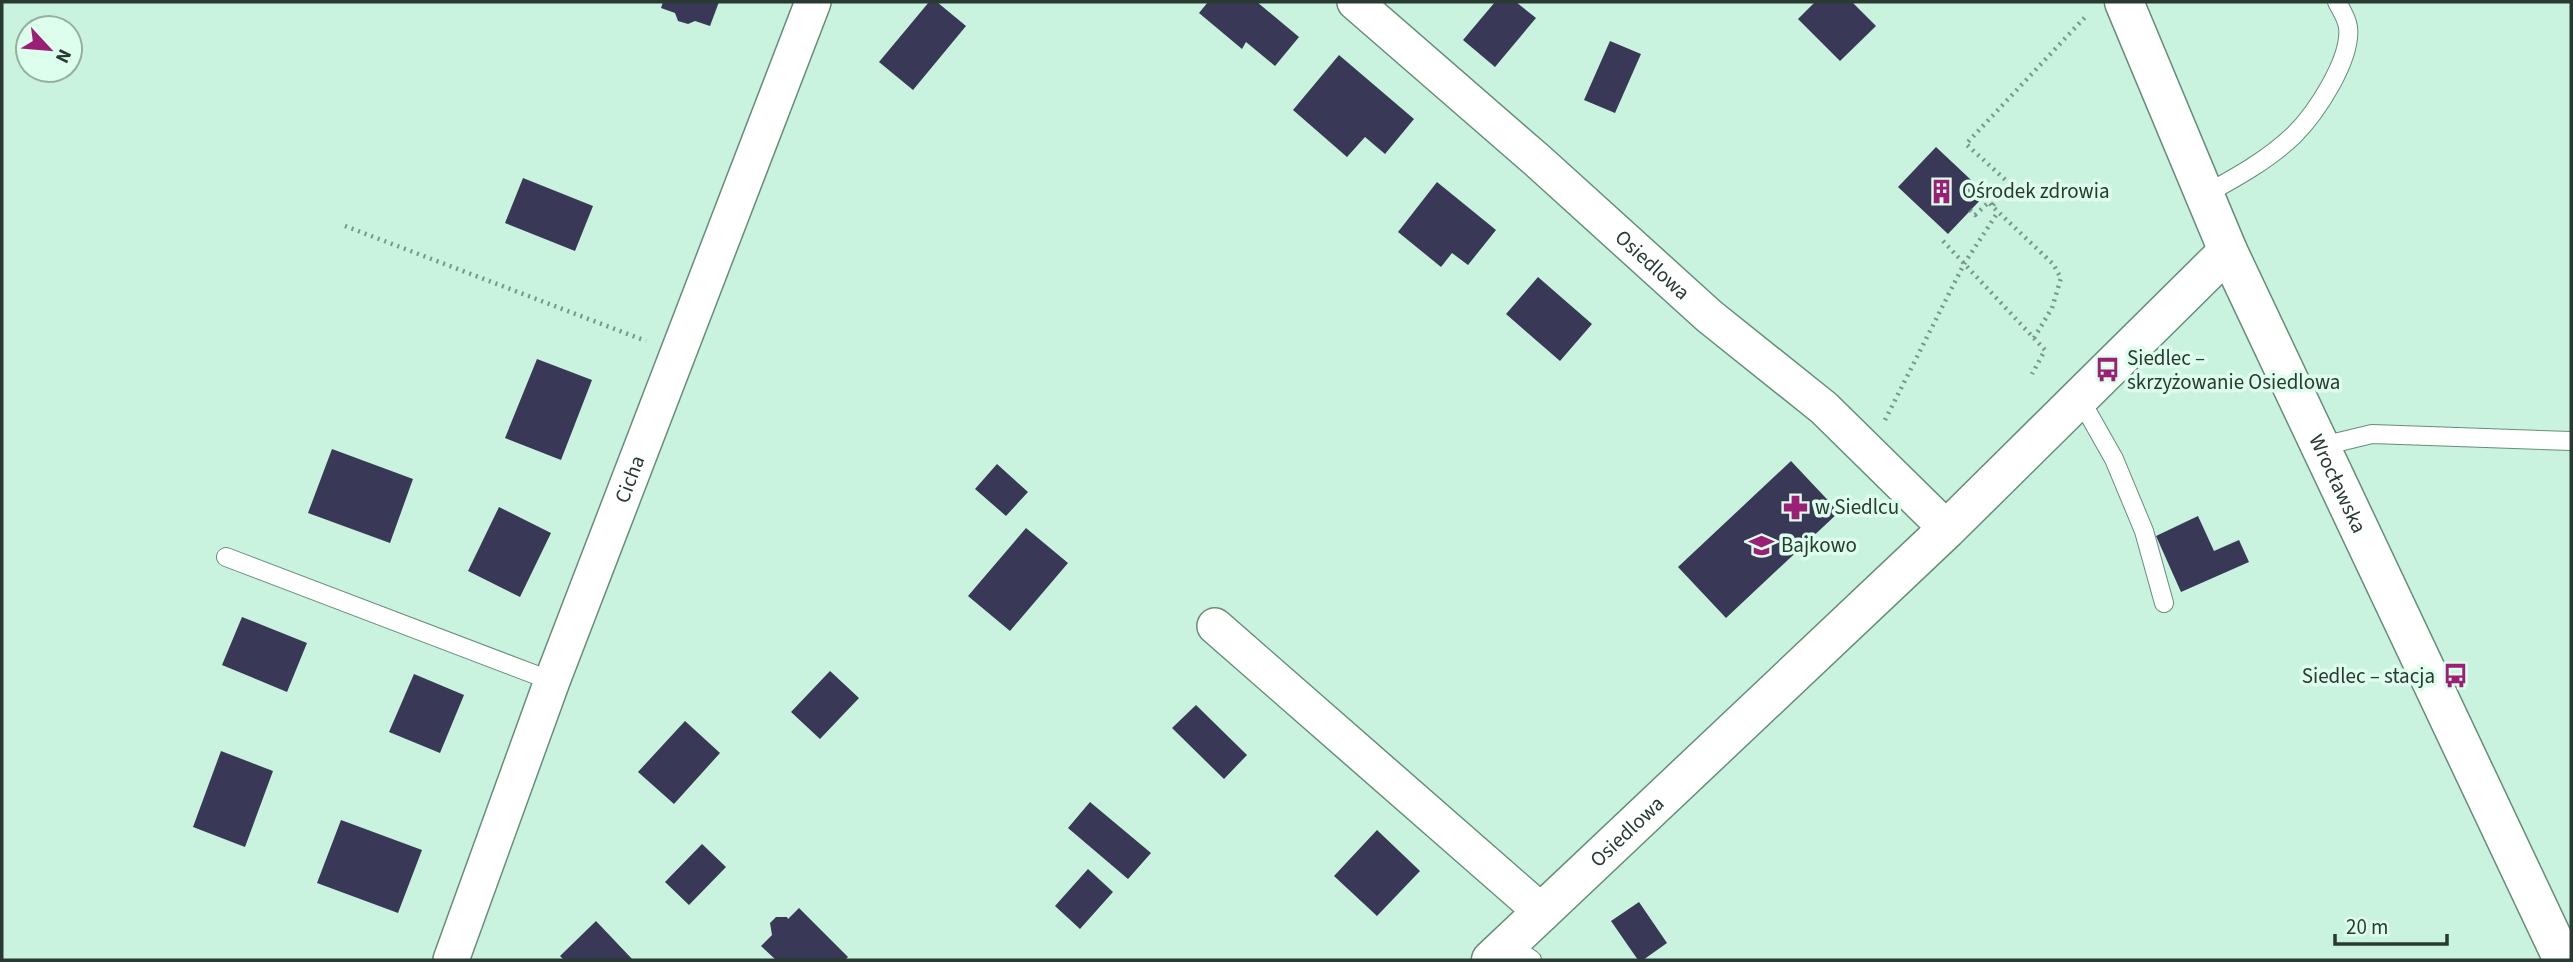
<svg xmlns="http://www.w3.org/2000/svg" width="2573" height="962" font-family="'Source Sans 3',sans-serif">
  <rect width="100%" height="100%" fill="#c9f3de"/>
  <path fill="#393957" d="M 663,2 L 719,2 L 710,26 L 695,21 L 688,24 L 678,21 L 675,13 L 661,8 Z
    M 929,2 L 937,2 L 966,26 L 913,90 L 879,62 Z
    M 1208,2 L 1257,2 L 1299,37 L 1275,66 L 1246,42 L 1242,49 L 1199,13 Z
    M 1495,2 L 1516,2 L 1536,18 L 1495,67 L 1463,40 Z
    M 1815,2 L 1852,2 L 1876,26 L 1840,61 L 1798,19 Z
    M 1610,41 L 1641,54 L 1615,113 L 1584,100 Z
    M 1339,55 L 1414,119 L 1385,154 L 1365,137 L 1347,157 L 1293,110 Z
    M 1936,147 L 1986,194 L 1948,234 L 1898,187 Z
    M 523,178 L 593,206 L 575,251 L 505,223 Z
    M 1437,182 L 1496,230 L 1468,265 L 1452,253 L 1441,267 L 1398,232 Z
    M 1538,277 L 1592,324 L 1560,361 L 1506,314 Z
    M 537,359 L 592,380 L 561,460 L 505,438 Z
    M 332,449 L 413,479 L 390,543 L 308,513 Z
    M 1791,461 L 1839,512 L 1726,618 L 1678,567 Z
    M 997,464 L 1028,492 L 1006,516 L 975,489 Z
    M 499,507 L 551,533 L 520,597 L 468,571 Z
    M 2198,516 L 2214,551 L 2239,540 L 2249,562 L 2181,592 L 2156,536 Z
    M 1026,528 L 1068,563 L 1010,631 L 968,596 Z
    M 242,617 L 307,643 L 287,692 L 222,665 Z
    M 830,671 L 859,698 L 820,739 L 791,712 Z
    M 414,674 L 464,695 L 440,753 L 389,732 Z
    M 1196,705 L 1247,755 L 1224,779 L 1172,728 Z
    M 685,721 L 720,753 L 674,804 L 638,772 Z
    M 221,751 L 273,771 L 245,847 L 193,827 Z
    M 1090,802 L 1151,853 L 1128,879 L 1068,828 Z
    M 341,820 L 422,850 L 398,913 L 317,883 Z
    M 1377,830 L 1420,871 L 1377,916 L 1334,876 Z
    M 702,844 L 726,867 L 689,905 L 665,882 Z
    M 1088,869 L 1113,892 L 1080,929 L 1055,906 Z
    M 1639,902 L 1667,943 L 1643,960 L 1638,960 L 1611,921 Z
    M 799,908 L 848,957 L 845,960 L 776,960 L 761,946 L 772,935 L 770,923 L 776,917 L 787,917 L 788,919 Z
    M 596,921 L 633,960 L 564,960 L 560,956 Z"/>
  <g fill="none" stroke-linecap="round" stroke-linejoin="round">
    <defs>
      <path id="lane" d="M 2204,195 C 2235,178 2268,160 2294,135 C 2316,113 2352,59 2348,27 C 2347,19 2341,9 2337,2
        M 2080,399 L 2114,459 L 2144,531 L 2164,603
        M 2318,447 L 2372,434 L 2571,441
        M 226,557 L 552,681
        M 1509,944 L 1532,960"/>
      <g id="street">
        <path id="s1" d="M 1355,2 L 1538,161 L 1709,316 L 1824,408 L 1947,529"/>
        <path d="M 1215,626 L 1543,913"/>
        <path id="s2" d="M 451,960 L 552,681 L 813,2"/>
      </g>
      <g id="secondary">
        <path id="s3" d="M 2124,2 L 2228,251 L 2563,960"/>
        <path id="s4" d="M 1491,960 L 1947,529 L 2228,251"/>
      </g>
    </defs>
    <use href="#lane" stroke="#668d7a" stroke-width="20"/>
    <use href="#street" stroke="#668d7a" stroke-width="38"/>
    <use href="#secondary" stroke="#668d7a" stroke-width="41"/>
    <path stroke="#789687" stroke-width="4.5" stroke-dasharray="2 5" stroke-linecap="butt" d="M 1970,210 L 1975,215 L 1989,202 L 1992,206
      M 345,226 L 646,341
      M 1943,241 L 2045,350 L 2032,374
      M 2034,338 L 2052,308 L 2061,278 L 2053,264 L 1992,206 L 2011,185 L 1966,144 L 2088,14
      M 1885,420 L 1964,264 L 1998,212"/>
    <use href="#lane" stroke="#fff" stroke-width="18"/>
    <use href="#street" stroke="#fff" stroke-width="35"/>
    <use href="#secondary" stroke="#fff" stroke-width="38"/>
  </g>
  <defs>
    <symbol id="building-bare" viewBox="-9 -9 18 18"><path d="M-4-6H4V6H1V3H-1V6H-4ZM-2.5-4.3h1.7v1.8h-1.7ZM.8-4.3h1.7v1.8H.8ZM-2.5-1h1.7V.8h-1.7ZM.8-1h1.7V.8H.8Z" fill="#9b1f75" stroke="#ddfeed" stroke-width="2.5" paint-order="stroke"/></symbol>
    <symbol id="bus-bare" viewBox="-9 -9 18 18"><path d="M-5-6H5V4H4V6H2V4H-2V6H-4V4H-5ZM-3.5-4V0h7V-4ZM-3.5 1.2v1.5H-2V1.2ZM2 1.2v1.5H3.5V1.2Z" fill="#9b1f75" stroke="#ddfeed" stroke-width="2.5" paint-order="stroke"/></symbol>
    <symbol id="pharmacy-bare" viewBox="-9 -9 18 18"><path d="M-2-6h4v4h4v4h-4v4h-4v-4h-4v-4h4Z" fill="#9b1f75" stroke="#ddfeed" stroke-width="2.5" paint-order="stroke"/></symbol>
    <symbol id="school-bare" viewBox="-9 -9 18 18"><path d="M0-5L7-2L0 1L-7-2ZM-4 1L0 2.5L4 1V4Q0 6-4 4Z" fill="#9b1f75" stroke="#ddfeed" stroke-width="2.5" paint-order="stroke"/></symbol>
  </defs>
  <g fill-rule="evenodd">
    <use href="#building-bare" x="1924" y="174" width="35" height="35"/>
    <use href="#bus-bare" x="2090" y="352" width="35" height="35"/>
    <use href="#pharmacy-bare" x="1778" y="490" width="35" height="35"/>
    <use href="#school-bare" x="1744" y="528" width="35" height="35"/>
    <use href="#bus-bare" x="2438" y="658" width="35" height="35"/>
  </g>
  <g text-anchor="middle" stroke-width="7" stroke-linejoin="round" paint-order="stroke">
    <g font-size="21" fill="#293a32" stroke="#ddfeed" text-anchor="start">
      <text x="1962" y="198">Ośrodek zdrowia</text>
      <text x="2127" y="365">Siedlec –<tspan x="2127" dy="24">skrzyżowanie Osiedlowa</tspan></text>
      <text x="1815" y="514">w Siedlcu</text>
      <text x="1781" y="552">Bajkowo</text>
      <text x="2435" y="683" text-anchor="end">Siedlec – stacja</text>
    </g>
    <g font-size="21" fill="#293a32" stroke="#ddfeed">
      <text dy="7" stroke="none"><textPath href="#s1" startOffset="397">Osiedlowa</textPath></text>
      <text dy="7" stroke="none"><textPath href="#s2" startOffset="513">Cicha</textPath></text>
      <text dy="7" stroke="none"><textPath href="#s3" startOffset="527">Wrocławska</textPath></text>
      <text dy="7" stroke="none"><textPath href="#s4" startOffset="187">Osiedlowa</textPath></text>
    </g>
  </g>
  <rect width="2573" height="962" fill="none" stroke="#293a32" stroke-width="7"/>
  <g transform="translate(49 49) rotate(116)"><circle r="33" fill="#ddfeed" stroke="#95b0a2" stroke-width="2"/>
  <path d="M0-5L12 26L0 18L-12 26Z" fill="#9b1f75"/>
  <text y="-10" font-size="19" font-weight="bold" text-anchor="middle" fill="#293a32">N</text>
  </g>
  <path d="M2335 934v10h112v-10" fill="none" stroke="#293a32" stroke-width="3.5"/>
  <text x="2346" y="934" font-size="21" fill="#293a32" stroke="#ddfeed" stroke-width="5" paint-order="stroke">20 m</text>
</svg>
